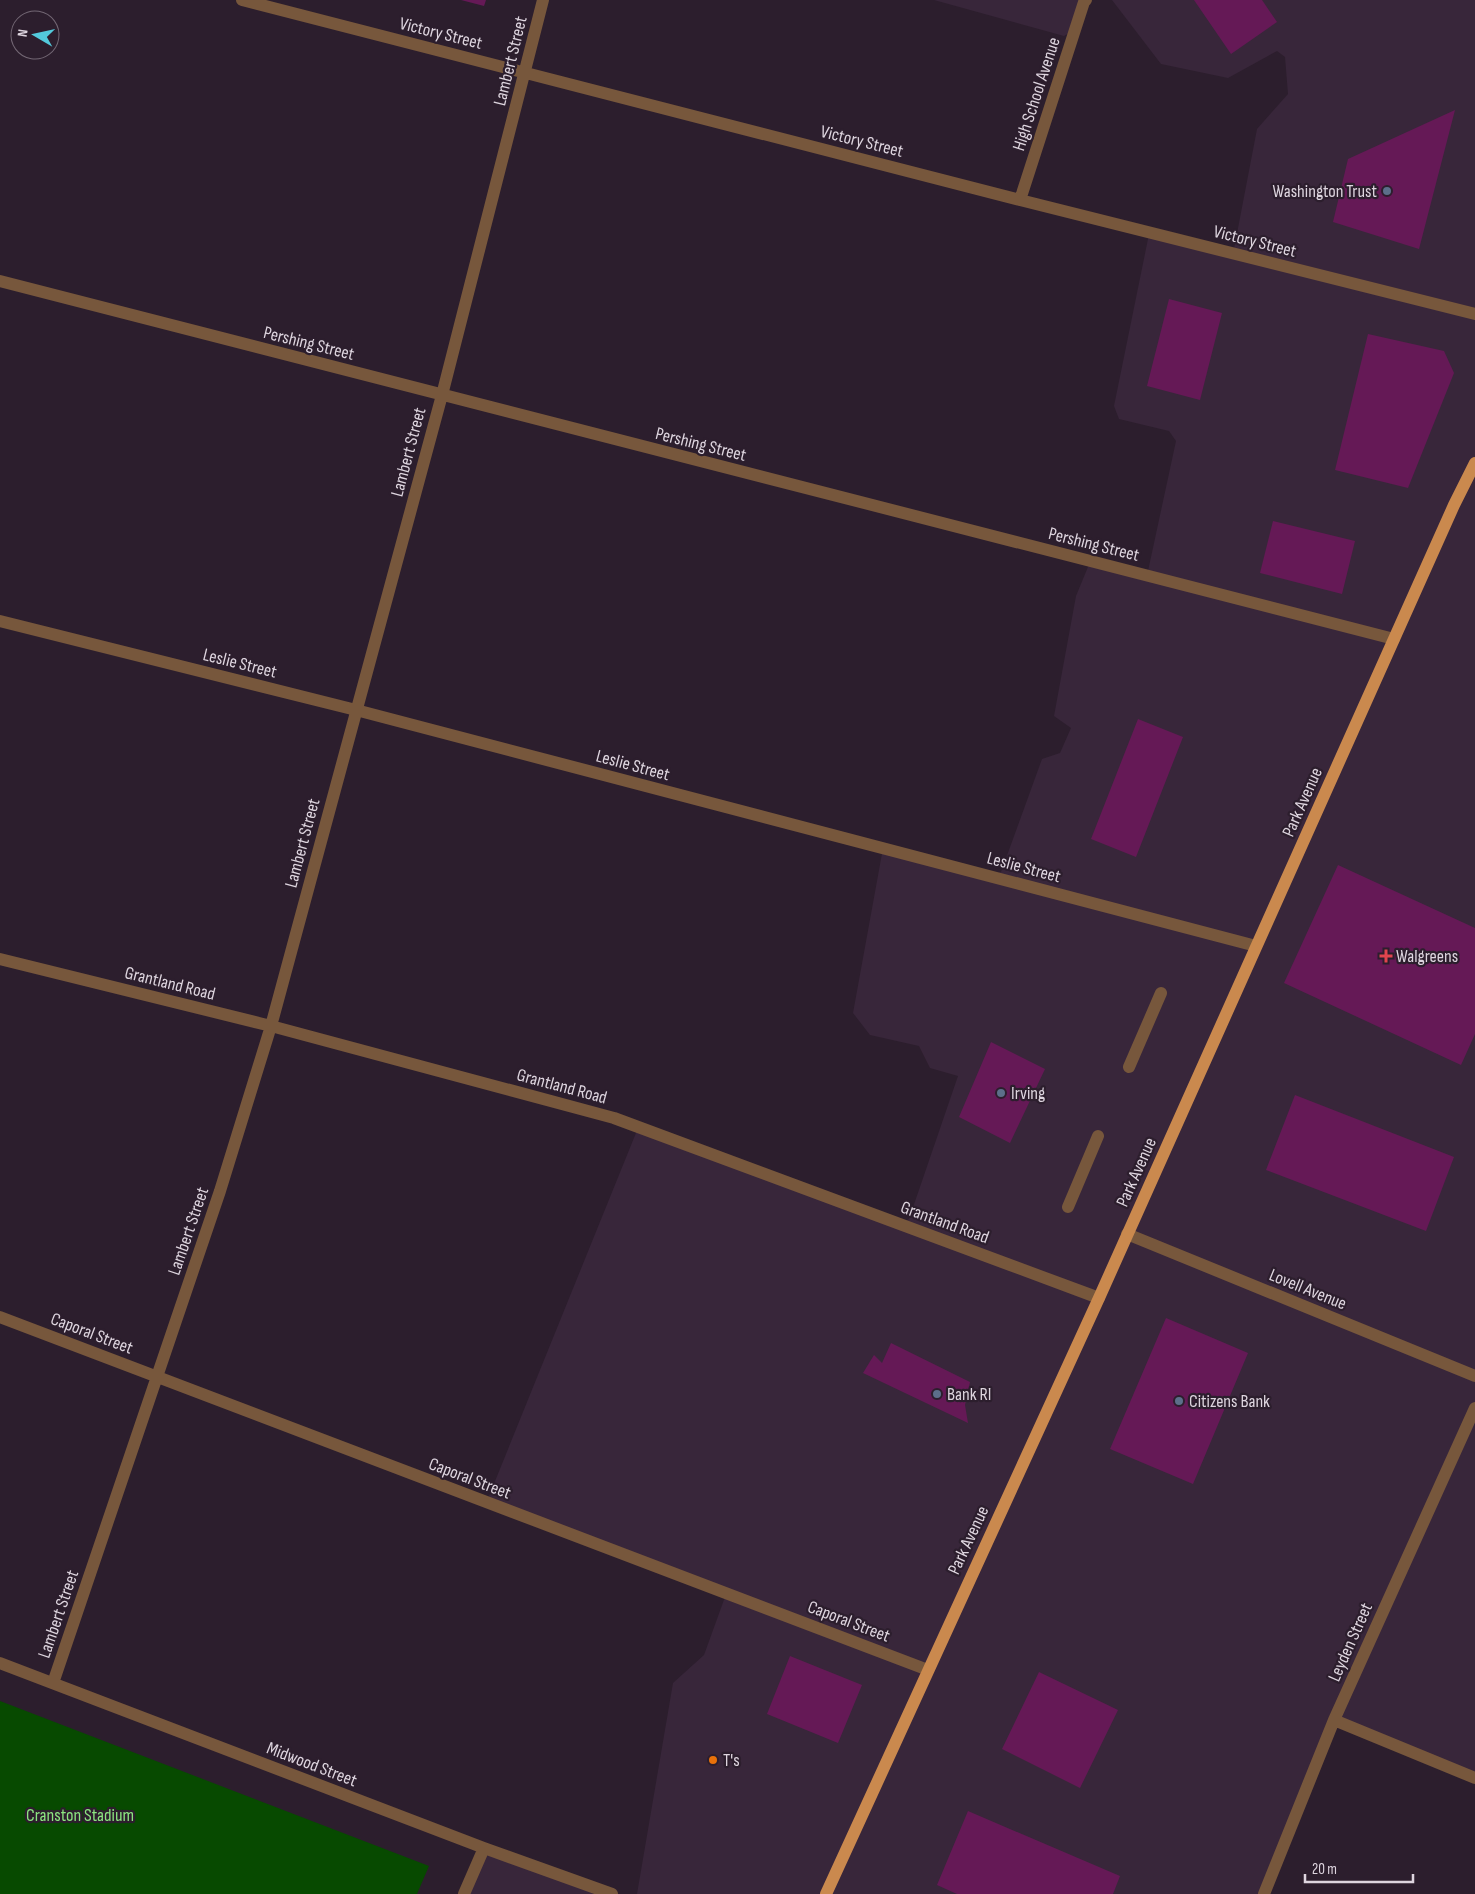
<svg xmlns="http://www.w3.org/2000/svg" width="1475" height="1894" font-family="'Sofia Sans Condensed',sans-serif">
  <rect width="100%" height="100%" fill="#2c1e2d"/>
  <path fill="#38263a" d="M 934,0 L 1084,0 L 1071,32 L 1064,36 Z
    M 1112,0 L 1475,0 L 1475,1778 L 1338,1721 L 1260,1894 L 637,1894 L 673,1683 L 704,1655 L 725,1597 L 496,1505 L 489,1496 L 638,1128 L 902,1223 L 909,1219 L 958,1076 L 930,1068 L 919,1046 L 870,1035 L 853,1013 L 883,848 L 992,875 L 1001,872 L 1042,759 L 1060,753 L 1071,728 L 1054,716 L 1076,596 L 1090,562 L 1148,571 L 1176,441 L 1169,431 L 1119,419 L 1114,406 L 1149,234 L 1234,249 L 1257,129 L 1288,94 L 1285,57 L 1277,51 L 1228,78 L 1161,64 Z
    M 480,1847 L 616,1894 L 459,1894 Z"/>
  <path fill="#074a00" d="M 0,1701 L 429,1866 L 417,1894 L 0,1894 Z"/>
  <path fill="#651956" d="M 461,0 L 486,0 L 484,6 Z
    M 1194,0 L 1262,0 L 1277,22 L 1231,54 Z
    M 1455,110 L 1419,249 L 1333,222 L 1348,159 Z
    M 1169,299 L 1222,313 L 1200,400 L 1147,386 Z
    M 1368,334 L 1444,351 L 1454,373 L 1408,488 L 1335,470 Z
    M 1273,521 L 1355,541 L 1342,594 L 1260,573 Z
    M 1138,719 L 1183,737 L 1136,857 L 1091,839 Z
    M 1338,865 L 1475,928 L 1475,1034 L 1461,1065 L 1284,983 Z
    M 991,1042 L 1045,1069 L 1010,1143 L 959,1117 Z
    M 1295,1095 L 1454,1157 L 1426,1231 L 1266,1170 Z
    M 1166,1318 L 1248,1353 L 1193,1484 L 1110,1449 Z
    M 891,1343 L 970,1382 L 965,1405 L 968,1423 L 863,1373 L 874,1355 L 882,1363 Z
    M 790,1656 L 862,1685 L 838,1743 L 767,1714 Z
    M 1039,1672 L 1118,1710 L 1080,1788 L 1002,1749 Z
    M 968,1811 L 1120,1876 L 1113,1894 L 957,1894 L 937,1885 Z"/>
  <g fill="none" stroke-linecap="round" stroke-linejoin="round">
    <path stroke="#77573c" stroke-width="12" d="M 1129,1067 L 1161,993
      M 1068,1207 L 1098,1136"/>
    <path stroke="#77573c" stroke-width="12" d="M 242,0 L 1020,200 L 1475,314
      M 1020,200 L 1084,2 L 1086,0
      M 0,281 L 1394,639
      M 0,621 L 356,710 L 1256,946
      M 0,959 L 271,1026 L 614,1118 L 1099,1298
      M 1127,1234 L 1475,1376
      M 0,1317 L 928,1670
      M 0,1663 L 484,1848 L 612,1894
      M 53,1683 L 220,1191 L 271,1026 L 442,395 L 543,0
      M 1334,1720 L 1475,1778
      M 464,1894 L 484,1848
      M 1264,1894 L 1334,1720 L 1475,1408"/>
    <path stroke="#ca894e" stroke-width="12" d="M 826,1894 L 1099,1298 L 1454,505 L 1475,463"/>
  </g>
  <g fill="#5c6f8a" stroke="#2c1e2d" stroke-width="2">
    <circle cx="1387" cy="191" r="5"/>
    <circle cx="1001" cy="1093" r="5"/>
    <circle cx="937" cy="1394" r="5"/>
    <circle cx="1179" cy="1401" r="5"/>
  </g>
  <path fill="#e0444e" stroke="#2c1e2d" stroke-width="2" d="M1383.5 948.5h5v5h5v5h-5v5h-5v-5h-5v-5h5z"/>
  <circle fill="#e8710a" stroke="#2c1e2d" stroke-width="2" cx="713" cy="1760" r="5"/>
  <g text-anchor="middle" stroke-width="4.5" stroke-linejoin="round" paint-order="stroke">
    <g font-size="18" fill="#ded5df" stroke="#2c1e2d">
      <text transform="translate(441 33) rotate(14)" y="6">Victory Street</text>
      <text transform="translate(510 61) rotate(-76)" y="6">Lambert Street</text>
      <text transform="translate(1036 94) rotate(-72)" y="6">High School Avenue</text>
      <text transform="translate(862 141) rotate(14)" y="6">Victory Street</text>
      <text transform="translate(1255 241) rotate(14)" y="6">Victory Street</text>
      <text transform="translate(309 343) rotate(14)" y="6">Pershing Street</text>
      <text transform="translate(701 444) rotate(14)" y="6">Pershing Street</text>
      <text transform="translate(408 452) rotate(-75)" y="6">Lambert Street</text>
      <text transform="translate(1094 544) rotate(14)" y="6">Pershing Street</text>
      <text transform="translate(240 663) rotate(14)" y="6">Leslie Street</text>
      <text transform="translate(633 765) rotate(15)" y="6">Leslie Street</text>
      <text transform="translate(1302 802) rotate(-66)" y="6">Park Avenue</text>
      <text transform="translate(302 843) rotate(-75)" y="6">Lambert Street</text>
      <text transform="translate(1024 867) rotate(15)" y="6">Leslie Street</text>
      <text transform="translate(170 983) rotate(14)" y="6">Grantland Road</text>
      <text transform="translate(562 1086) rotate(15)" y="6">Grantland Road</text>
      <text transform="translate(1136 1172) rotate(-66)" y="6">Park Avenue</text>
      <text transform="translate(945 1222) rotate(20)" y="6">Grantland Road</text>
      <text transform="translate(188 1231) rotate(-71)" y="6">Lambert Street</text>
      <text transform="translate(1308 1289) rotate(22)" y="6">Lovell Avenue</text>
      <text transform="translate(92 1333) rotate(21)" y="6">Caporal Street</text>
      <text transform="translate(470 1478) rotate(21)" y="6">Caporal Street</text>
      <text transform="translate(968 1540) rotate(-65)" y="6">Park Avenue</text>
      <text transform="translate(58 1614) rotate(-71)" y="6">Lambert Street</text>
      <text transform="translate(849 1621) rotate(21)" y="6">Caporal Street</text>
      <text transform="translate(1350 1642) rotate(-66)" y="6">Leyden Street</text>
      <text transform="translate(312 1764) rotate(21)" y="6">Midwood Street</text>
    </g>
    <g font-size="18" fill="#ded5df" stroke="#2c1e2d" text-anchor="start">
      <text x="1377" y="197" text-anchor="end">Washington Trust</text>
      <text x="1396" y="962">Walgreens</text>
      <text x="1011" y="1099">Irving</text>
      <text x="947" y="1400">Bank RI</text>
      <text x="1189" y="1407">Citizens Bank</text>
      <text x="723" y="1766">T's</text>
    </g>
    <g font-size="18" fill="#8ce581" stroke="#2c1e2d">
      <text x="80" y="1821">Cranston Stadium</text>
    </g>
  </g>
  <g transform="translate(35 35) rotate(279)"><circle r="24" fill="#2c1e2d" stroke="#736774"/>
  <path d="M0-4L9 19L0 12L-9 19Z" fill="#53cadc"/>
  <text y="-8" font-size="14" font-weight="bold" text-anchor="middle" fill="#ded5df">N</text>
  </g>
  <path d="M1305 1874v8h108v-8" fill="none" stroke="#ded5df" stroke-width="2.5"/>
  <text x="1312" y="1874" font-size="15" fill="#ded5df" stroke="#2c1e2d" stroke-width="4" paint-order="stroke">20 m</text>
</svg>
